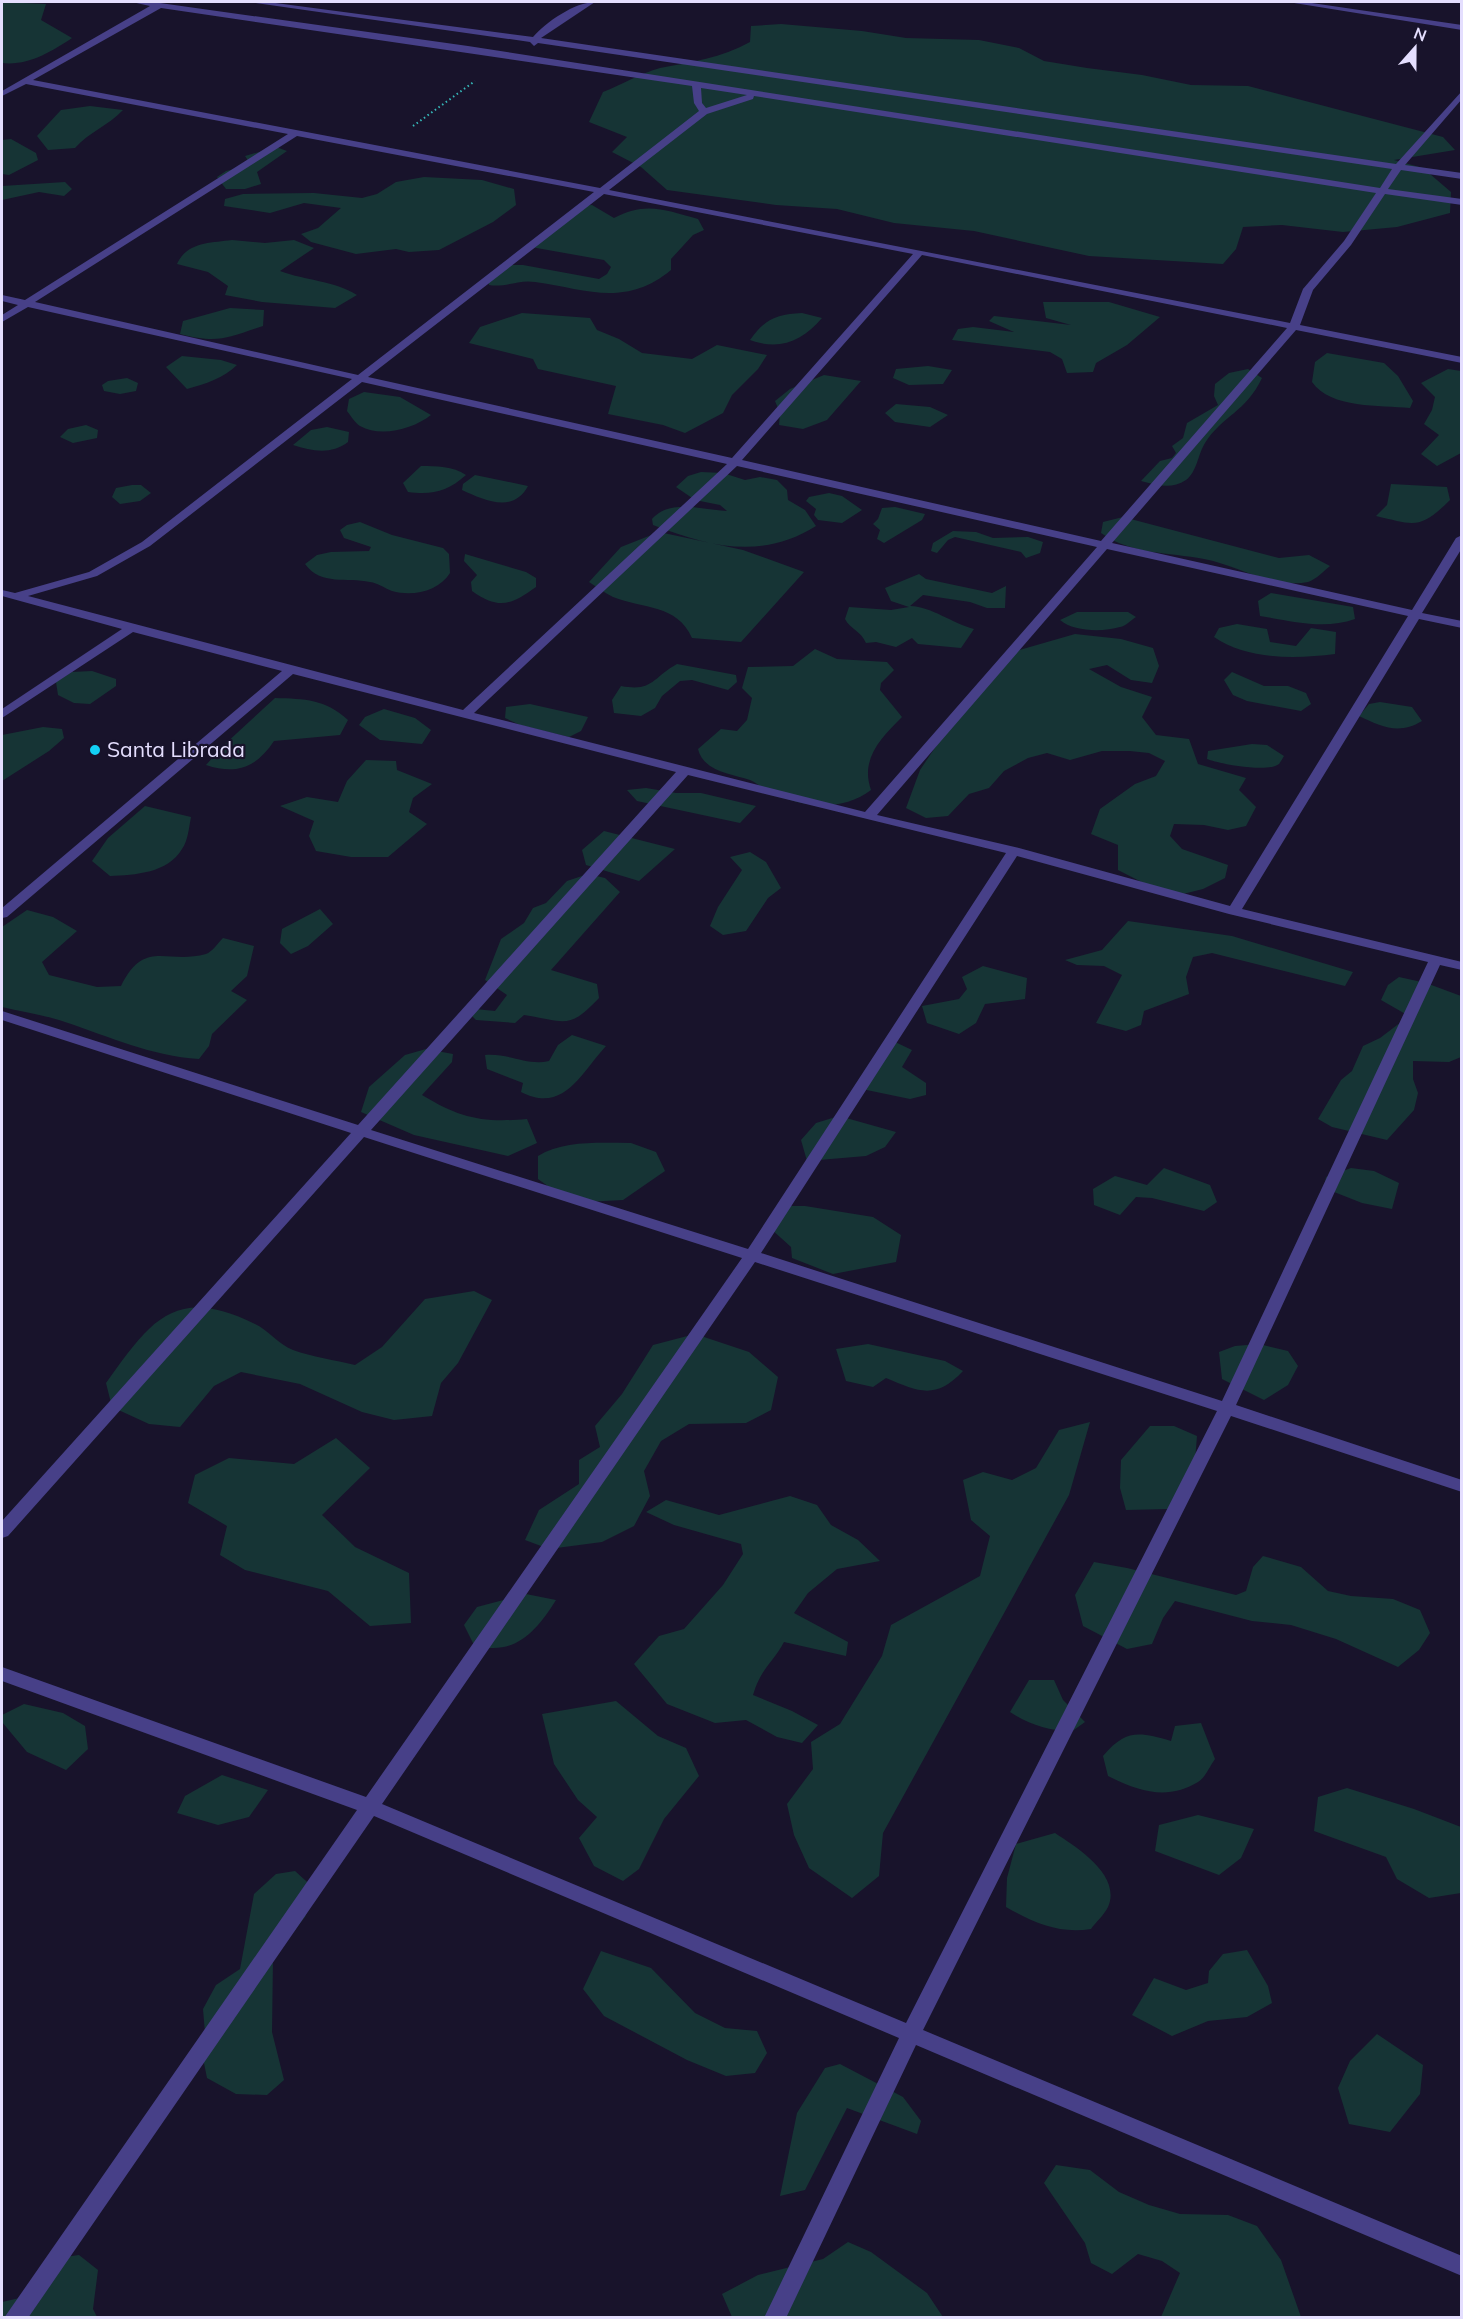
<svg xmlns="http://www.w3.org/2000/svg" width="1463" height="2319" font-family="Mulish,sans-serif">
  <rect width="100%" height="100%" fill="#18132b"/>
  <path fill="#163435" d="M 2,2 L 46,4 L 41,20 L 72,38 C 51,52 28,66 2,63 Z
    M 781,24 L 862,31 L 906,38 L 979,40 L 1019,48 L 1044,61 L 1087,68 L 1142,75 L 1191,85 L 1248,86 L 1443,137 L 1455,150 L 1394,160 L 1423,168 L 1451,192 L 1450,213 L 1397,227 L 1343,232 L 1282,225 L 1243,227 L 1236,249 L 1223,264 L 1089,256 L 974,231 L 894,223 L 837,209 L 776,205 L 667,190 L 641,167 L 612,152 L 627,137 L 589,122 L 603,92 C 621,85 641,73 660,68 C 692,62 721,58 750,42 L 751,26 Z
    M 90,106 L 123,110 C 108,126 89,132 75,148 L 48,150 L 37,136 L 61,110 Z
    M 11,139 L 36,153 L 38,160 L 9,175 L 2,174 L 2,140 Z
    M 276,147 L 287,151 L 257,172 L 261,184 L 245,189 L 226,189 L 217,177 L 226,171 L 251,165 L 245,156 Z
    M 424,177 L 482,180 L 514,189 L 516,205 L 493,222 L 439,250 L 409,252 L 396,249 L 356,254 L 311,242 L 301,234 L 318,228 L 341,208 L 304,203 L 270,213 L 224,206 L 225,199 L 243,194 L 314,193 L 362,198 L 377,194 L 396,182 Z
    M 65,182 L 72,189 L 64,196 L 39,192 L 2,200 L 2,186 Z
    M 592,205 L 614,218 C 645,201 666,210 698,219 L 704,230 L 693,235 L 671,259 L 671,270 C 625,308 586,289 535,282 C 519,279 505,288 489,285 L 489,276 L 502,265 L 523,265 L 599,279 L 607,274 L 611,267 L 604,260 L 531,247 L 580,206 Z
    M 232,240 L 265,243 L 294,240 L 314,248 L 280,271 C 307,281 332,280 357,295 L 335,308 L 262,302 L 225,295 L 228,286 L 208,272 L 177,264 C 187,242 210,243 232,240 Z
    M 1043,302 L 1109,302 L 1160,317 L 1127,345 L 1096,363 L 1093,372 L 1067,373 L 1062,359 L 1050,352 L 952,340 L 958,329 L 973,327 L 1014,332 L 989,321 L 994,316 L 1071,325 L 1046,318 Z
    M 230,308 L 264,310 L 263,326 C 227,338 218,344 180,334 L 183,321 Z
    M 522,313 L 590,318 L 597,330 L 619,339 L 642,353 L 692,359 L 717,345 L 767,355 L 758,369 L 732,395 L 723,413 L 685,433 L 663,425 L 608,414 L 616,386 L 538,369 L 533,359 L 469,343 L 480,327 Z
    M 802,313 L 822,318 C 802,341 780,351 750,340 C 765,319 777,314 802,313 Z
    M 1327,353 L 1384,363 L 1398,376 L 1413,401 L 1410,408 C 1380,405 1331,409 1312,382 L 1315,362 Z
    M 182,356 L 221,360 L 237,365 C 224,378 205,384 187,389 L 166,367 Z
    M 928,366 L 952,370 L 943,384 L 909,385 L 893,378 L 896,369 Z
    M 1248,369 L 1262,378 C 1246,412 1222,416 1205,443 C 1198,454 1197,472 1186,480 C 1171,490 1157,485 1141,481 L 1160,461 L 1172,458 L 1176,453 L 1172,446 L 1183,438 L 1187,423 L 1218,405 L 1214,396 L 1215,384 L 1229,373 Z
    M 1448,369 L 1461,371 L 1461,453 L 1437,466 L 1421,454 L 1439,435 L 1424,424 L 1432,410 L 1435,397 L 1421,383 Z
    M 824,375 L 861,381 L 827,420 L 803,429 L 779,425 L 780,413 L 775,401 L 790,389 Z
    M 127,378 L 138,383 L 136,391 L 120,394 L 104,391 L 102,385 L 108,381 Z
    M 364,392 L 400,397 L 431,415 C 413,429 381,438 360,426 C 355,423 351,416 347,411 L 349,399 Z
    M 896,404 L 930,407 L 948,415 L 930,427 L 895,422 L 885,413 Z
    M 86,425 L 98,430 L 97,438 L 73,443 L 60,437 L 68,429 Z
    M 327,427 L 349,432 L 348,442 C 331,455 312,451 293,445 L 311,430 Z
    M 421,466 C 436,466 453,466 466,475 C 447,492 432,495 408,492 L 403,483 Z
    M 701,472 L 723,473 L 745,480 L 760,477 L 777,480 L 787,490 L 788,500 L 805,510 L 816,526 C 762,560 710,547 653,525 L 652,519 C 671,498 702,510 727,511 L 720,505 L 695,500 L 676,487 L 688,476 Z
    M 475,475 L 528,486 C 513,514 484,500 462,490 L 463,484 Z
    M 1391,484 L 1447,487 L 1450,500 C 1420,530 1415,525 1376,516 L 1387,505 Z
    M 132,485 L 141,485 L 151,493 L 140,501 L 120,504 L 112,497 L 116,488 Z
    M 829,493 L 842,496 L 862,510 L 842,523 L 818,520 L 814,515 L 816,509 L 806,501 L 809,497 Z
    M 895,507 L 925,514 L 922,520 L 884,543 L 877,539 L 880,530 L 873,524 L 878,519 L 882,508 Z
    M 1123,517 L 1279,558 L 1309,555 L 1330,566 C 1324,571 1315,580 1308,582 C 1273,589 1237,565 1204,559 C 1168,552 1132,555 1101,533 L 1103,522 Z
    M 360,522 L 392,535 L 443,548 L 449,554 L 450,573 C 439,591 413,597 392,591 C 384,588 378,583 370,582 C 347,577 321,586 305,564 L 317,555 L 331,552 L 369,551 L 371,547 L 344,538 L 340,530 L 347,525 Z
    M 953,531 L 976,532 L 993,538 L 1028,537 L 1043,542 L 1040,553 L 1026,558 L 1021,552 L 955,537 L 948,540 L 937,553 L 931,551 L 933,543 Z
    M 659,532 L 743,550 L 804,572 L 741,642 L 692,638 C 677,604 643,609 613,597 C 605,593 597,587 589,582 L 621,547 Z
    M 465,554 L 526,572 L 536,578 L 536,587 C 511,605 499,610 472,591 L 471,582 L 477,575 L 464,561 Z
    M 919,574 L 926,579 L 992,593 L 1006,586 L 1005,608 L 987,608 L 970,602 L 923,595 L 910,606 C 933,607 951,623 974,629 L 961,648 L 918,644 L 912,638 L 896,647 L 876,642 L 866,643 C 861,631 850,629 845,619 L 849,607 L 891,610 L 909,607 L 891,601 L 885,588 Z
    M 1271,593 L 1353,607 L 1355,619 C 1324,630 1292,621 1260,616 L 1258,601 Z
    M 1077,612 L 1128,612 L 1136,617 C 1131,620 1126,626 1120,627 C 1103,632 1074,632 1060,620 Z
    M 1237,624 L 1267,629 L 1270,642 L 1296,646 L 1311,628 L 1336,632 L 1335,654 C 1296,659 1247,660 1214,637 L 1219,628 Z
    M 1075,634 L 1121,639 L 1153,648 L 1159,666 L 1152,683 L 1131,680 L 1107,665 L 1089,669 L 1121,687 L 1152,697 L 1142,717 L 1156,735 L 1189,739 L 1198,764 L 1246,778 L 1239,790 L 1256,807 L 1246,826 L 1228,830 L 1204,825 L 1174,824 L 1170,836 L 1182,849 L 1228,865 L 1225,878 L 1203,889 L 1171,897 L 1118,870 L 1118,845 L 1091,834 L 1100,809 L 1135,784 L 1156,776 L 1165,761 L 1149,753 L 1130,751 L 1102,751 L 1070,760 L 1047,753 L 1028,758 L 1004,771 L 989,788 L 969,794 L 948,816 L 926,818 L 906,808 L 920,770 L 959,712 L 1006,654 Z
    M 815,649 L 837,659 L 887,662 L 894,670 L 881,683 L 880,690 L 902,717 C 881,738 860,759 871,790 C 842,812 802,808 770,792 C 763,789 757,783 750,780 C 731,774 703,771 698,749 L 721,729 L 737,731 L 747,720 L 752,698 L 742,688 L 748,667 L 793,666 Z
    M 677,664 L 736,675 L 737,682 L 728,690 L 692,680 L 680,681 L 662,696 L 655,708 L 641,716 L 614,713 L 612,700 L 621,686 C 653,692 652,678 677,664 Z
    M 92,671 L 116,679 L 116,686 L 90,704 L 74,703 L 58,695 L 56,682 L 72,672 Z
    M 1232,672 L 1264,686 L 1288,686 L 1306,693 L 1311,704 L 1301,711 L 1247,701 L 1233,695 L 1224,680 Z
    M 275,698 C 305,699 325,699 348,720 L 340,735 L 274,741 C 256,768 236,775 206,765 L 224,745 Z
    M 1380,702 L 1412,707 L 1422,721 C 1399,735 1382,727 1359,716 L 1369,704 Z
    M 530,704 L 588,717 L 581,731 L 569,737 L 520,725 L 505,718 L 506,707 Z
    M 384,709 L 415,718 L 431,730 L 422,744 L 380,740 L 359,725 L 365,717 Z
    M 43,727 L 62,729 L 64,738 L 49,751 L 2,781 L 2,735 Z
    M 1252,744 L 1267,745 L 1284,756 C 1284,756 1280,763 1279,764 C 1268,773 1220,764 1207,759 L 1208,751 Z
    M 366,760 L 396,761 L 397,770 L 432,784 L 413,798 L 409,812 L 427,824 L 388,857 L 351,857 L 316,851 L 309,836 L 314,821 L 280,806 L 307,797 L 338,802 L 347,781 Z
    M 646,788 L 676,793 L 701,793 L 756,806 L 740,823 L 637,801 L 627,790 Z
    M 145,806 L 191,817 C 189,827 188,841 182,849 C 168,873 135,875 110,876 L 92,861 L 108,838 Z
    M 604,831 L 675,849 L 639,881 L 586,865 L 582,850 Z
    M 750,852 L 766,862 L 781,888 L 768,898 L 746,931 L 723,935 L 710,926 L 718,907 L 742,870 L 730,857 Z
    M 588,874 L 605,878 L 620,892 L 551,970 L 597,984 L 599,998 C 568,1031 565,1021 524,1015 L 515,1023 L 476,1020 L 470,1014 L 475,1009 L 495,1011 L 507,995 L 485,980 L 501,939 L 524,923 L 533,908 L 546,903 L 567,881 Z
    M 320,909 L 333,924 L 308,946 L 291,954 L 280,943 L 282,929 Z
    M 27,910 L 53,917 L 77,931 L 42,962 L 49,975 L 97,987 L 121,986 C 145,938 166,965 206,954 C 212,952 218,943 223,938 L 254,946 L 247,976 L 231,991 L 247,1000 L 212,1034 L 209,1046 L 199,1059 C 151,1056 110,1037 65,1022 C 45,1015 22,1012 2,1007 L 2,927 Z
    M 1128,921 L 1232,936 L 1353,972 L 1345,986 L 1212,953 L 1193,957 L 1186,977 L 1189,994 L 1144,1011 L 1141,1025 L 1126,1031 L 1096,1023 L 1122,975 L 1104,966 L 1077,965 L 1065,960 L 1102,950 Z
    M 983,966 L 1027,978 L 1025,999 L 985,1004 L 976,1023 L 959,1034 L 927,1023 L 922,1006 L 959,999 L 967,989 L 962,977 Z
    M 1399,977 L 1426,983 L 1461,996 L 1461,1057 L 1449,1062 L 1413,1061 L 1413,1079 L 1418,1093 L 1414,1110 L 1387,1140 L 1332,1127 L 1318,1119 L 1341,1080 L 1352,1071 L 1363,1046 L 1380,1038 L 1409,1016 L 1381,1000 L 1388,985 Z
    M 572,1035 L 606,1046 C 581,1073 564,1114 521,1092 L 523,1083 L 487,1069 L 485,1055 C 509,1053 527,1066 549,1061 L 558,1045 Z
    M 893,1041 L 912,1050 L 902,1067 L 926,1083 L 926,1095 L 910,1099 L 857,1088 Z
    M 426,1049 L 453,1054 L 452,1062 L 422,1095 C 460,1118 482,1123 527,1119 L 537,1143 L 508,1156 L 414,1135 L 361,1112 L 369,1087 L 405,1055 Z
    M 839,1116 L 896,1132 L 885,1147 L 866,1156 L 807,1161 L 801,1140 L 816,1123 Z
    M 631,1143 L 656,1152 L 665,1171 L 623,1200 L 585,1202 L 559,1194 L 538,1179 L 538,1156 C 564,1140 600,1143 631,1143 Z
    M 1164,1168 L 1210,1185 L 1217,1202 L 1204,1211 L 1152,1198 L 1136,1197 L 1120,1215 L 1094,1205 L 1093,1189 L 1115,1176 L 1147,1185 Z
    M 1351,1168 L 1374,1171 L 1399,1183 L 1392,1209 L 1362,1203 L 1324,1188 L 1326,1177 Z
    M 785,1206 L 805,1206 L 873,1217 L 901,1235 L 896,1262 L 833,1274 L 792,1258 L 791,1247 L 770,1228 Z
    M 474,1291 L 492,1300 L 458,1363 L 441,1383 L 432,1416 L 394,1420 L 362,1412 L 300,1384 L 241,1372 L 214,1386 L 180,1427 L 149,1424 L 112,1407 L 106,1383 C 150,1322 174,1284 255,1324 C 268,1330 278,1344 293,1350 C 312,1357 335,1360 355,1365 L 382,1347 L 425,1299 Z
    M 695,1334 L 749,1352 L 778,1377 L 771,1410 L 746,1423 L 689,1424 L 661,1441 L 644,1471 L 650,1496 L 634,1526 L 602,1542 L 549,1549 L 525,1540 L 539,1510 L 579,1484 L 579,1460 L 600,1447 L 595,1426 L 622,1394 L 653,1345 Z
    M 868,1344 L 945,1361 L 963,1371 C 936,1400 919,1392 886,1378 L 873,1387 L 846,1381 L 836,1349 Z
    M 1259,1344 L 1288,1351 L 1298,1366 L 1288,1385 L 1264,1400 L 1222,1379 L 1219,1352 L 1235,1346 Z
    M 1090,1422 L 1069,1495 L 883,1833 L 879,1876 L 852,1898 L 809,1868 L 794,1835 L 787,1804 L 813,1769 L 811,1742 L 840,1724 L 882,1656 L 891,1625 L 980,1576 L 990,1536 L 971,1520 L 963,1480 L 983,1472 L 1012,1480 L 1036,1468 L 1059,1430 Z
    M 1150,1426 L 1174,1426 L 1197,1436 L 1195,1461 L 1168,1509 L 1126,1510 L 1120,1488 L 1121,1460 Z
    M 336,1438 L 370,1468 L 322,1515 L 355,1547 L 409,1573 L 411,1623 L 370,1626 L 328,1591 L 245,1570 L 220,1555 L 227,1526 L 188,1503 L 195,1475 L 229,1458 L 294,1464 Z
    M 790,1496 L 817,1505 L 831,1525 L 858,1540 L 880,1561 L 837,1569 L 808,1593 L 794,1613 L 848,1642 L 846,1656 L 784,1642 C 772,1664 761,1668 753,1695 L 792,1711 L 818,1725 L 802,1743 L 777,1737 L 746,1720 L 715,1723 L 667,1704 L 634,1664 L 659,1636 L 684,1629 L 723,1585 L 743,1554 L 741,1544 L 674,1525 L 646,1512 L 666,1500 L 719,1515 Z
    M 1263,1556 L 1301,1567 L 1328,1591 L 1351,1596 L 1393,1599 L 1420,1610 L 1430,1633 L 1419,1650 L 1398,1667 L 1336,1639 L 1291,1625 L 1252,1621 L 1175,1601 L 1163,1618 L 1152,1644 L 1127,1649 L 1083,1626 L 1075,1595 L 1094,1562 L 1127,1568 L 1236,1595 L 1246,1591 L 1253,1567 Z
    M 526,1594 L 556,1600 C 536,1632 514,1657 474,1645 L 464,1625 L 477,1607 Z
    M 1029,1680 L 1054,1680 L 1063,1700 L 1085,1722 L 1071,1732 C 1048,1730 1029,1725 1010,1712 Z
    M 616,1701 L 658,1736 L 686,1748 L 699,1776 L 664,1819 L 639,1869 L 623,1881 L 594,1866 L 579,1838 L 597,1817 L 578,1800 L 554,1764 L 542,1714 Z
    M 24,1704 L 63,1713 L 85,1726 L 88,1749 L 66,1770 L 27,1752 L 2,1722 L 2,1715 Z
    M 1201,1723 L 1215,1759 C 1210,1766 1205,1778 1198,1782 C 1167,1801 1138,1791 1108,1776 L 1103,1756 C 1126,1729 1139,1732 1171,1741 L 1175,1726 Z
    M 222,1775 L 268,1790 L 249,1817 L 218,1825 L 177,1813 L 185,1796 Z
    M 1347,1788 L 1414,1809 L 1461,1827 L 1461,1893 L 1429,1898 L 1397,1879 L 1386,1857 L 1314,1831 L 1318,1797 Z
    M 1198,1815 L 1254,1829 L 1241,1858 L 1219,1875 L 1155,1851 L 1159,1825 Z
    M 1055,1833 C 1076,1847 1122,1875 1108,1907 C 1104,1915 1096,1922 1091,1929 C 1059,1934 1034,1923 1006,1907 L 1007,1878 L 1016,1844 Z
    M 295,1871 L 316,1890 L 305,1917 L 273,1958 L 272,2032 L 284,2080 L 267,2095 L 236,2094 L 207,2078 L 202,2053 L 205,2033 L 203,2009 L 216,1985 L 240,1969 L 254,1894 L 276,1874 Z
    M 1247,1950 L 1268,1986 L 1272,2003 L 1247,2017 L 1208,2021 L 1172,2036 L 1132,2015 L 1154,1978 L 1186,1990 L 1208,1983 L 1209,1971 L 1223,1954 Z
    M 601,1951 L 651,1968 L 695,2013 L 725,2028 L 757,2031 L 767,2053 L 755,2073 L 726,2076 L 687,2060 L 604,2016 L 583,1989 Z
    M 1377,2034 L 1423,2065 L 1420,2094 L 1390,2132 L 1349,2124 L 1338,2088 L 1350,2061 Z
    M 840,2064 L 903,2097 L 921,2121 L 917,2134 L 847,2108 L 805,2190 L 780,2196 L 797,2113 L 825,2068 Z
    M 1056,2165 L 1090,2170 L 1119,2192 L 1149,2205 L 1180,2214 L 1228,2215 L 1257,2226 L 1281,2260 L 1301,2317 L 1161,2317 L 1180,2273 L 1162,2261 L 1138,2254 L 1112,2274 L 1091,2263 L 1085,2243 L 1044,2183 Z
    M 848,2242 L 871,2252 L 927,2293 L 943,2317 L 732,2317 L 722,2294 L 758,2275 L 823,2259 Z
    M 79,2255 L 98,2270 L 93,2309 L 97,2317 L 2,2317 L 2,2302 L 24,2297 L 51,2259 Z"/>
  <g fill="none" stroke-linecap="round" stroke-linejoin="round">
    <path stroke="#36b9ba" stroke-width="2" stroke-dasharray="1.5 3" stroke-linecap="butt" d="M 413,126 L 475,81"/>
    <path fill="#474088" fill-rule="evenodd" d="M 132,2 L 160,3 L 468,46 L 1380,188 L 1392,169 L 538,43 L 534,46 L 530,42 L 249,2 L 268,2 L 533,37 C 546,22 575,2 595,2 L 541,38 L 1396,164 L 1462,91 L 1462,99 L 1405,165 L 1462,173 L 1462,179 L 1401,170 L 1388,189 L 1462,199 L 1462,205 L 1385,194 L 1351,245 L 1313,290 L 1300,325 L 1462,357 L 1462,363 L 1296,330 L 1112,543 L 1412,610 L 1456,538 L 1462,535 L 1462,548 L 1422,613 L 1462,621 L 1462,628 L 1419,619 L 1242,909 L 1462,962 L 1462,970 L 1440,965 L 1236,1405 L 1462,1480 L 1462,1492 L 1231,1416 L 923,2030 L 1462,2256 L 1462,2276 L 916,2045 L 786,2318 L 764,2318 L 899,2038 L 374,1816 L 28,2318 L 4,2318 L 357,1810 L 2,1681 L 2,1667 L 366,1797 L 742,1258 L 364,1137 L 8,1536 L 2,1538 L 2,1521 L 351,1133 L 2,1020 L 2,1011 L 358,1125 L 676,772 L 293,674 L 7,917 L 2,918 L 2,908 L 282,671 L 133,632 L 2,718 L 2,709 L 122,629 L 2,596 L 2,590 L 15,593 L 89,572 L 142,542 L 352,379 L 28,307 L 2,322 L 2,315 L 18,305 L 2,301 L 2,295 L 25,300 L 288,134 L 26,84 L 2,96 L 2,91 L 150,6 ZM 161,8 L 692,86 L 694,103 L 699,111 L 600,188 L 33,80 ZM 701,88 L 747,95 L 706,108 L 702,103 ZM 754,96 L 1376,193 L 1344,241 L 1303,289 L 1290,323 L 609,190 L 707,114 L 753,99 ZM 297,136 L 594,192 L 358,375 L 35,302 ZM 604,194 L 913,254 L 732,458 L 368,377 ZM 922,255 L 1287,328 L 1101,541 L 742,460 ZM 362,382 L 727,464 L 463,710 L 28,596 L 97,576 L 150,546 ZM 737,466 L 1097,547 L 865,812 L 474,713 ZM 1107,549 L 1408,616 L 1230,906 L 1019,848 L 877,815 ZM 688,775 L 1006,853 L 748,1249 L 371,1130 ZM 1017,856 L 1229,914 L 1428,962 L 1222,1401 L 761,1253 ZM 755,1262 L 1217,1411 L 906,2023 L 382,1804 Z
      M 1288,2 L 1305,2 L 1462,25 L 1462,30 Z"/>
  </g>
  <circle fill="#13d0f5" stroke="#18132b" stroke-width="2" cx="95" cy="750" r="6"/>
  <g text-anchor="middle" stroke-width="4.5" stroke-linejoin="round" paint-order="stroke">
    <g font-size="21" fill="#e4defe" stroke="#18132b" text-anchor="start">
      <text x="107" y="757">Santa Librada</text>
    </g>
  </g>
  <rect width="1463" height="2319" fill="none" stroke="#e4defe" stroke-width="6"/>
  <g transform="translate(1415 48) rotate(21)" stroke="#18132b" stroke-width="4.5" paint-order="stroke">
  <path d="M0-4.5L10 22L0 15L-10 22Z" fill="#e4defe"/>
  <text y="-9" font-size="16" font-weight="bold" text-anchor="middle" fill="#e4defe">N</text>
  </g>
</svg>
